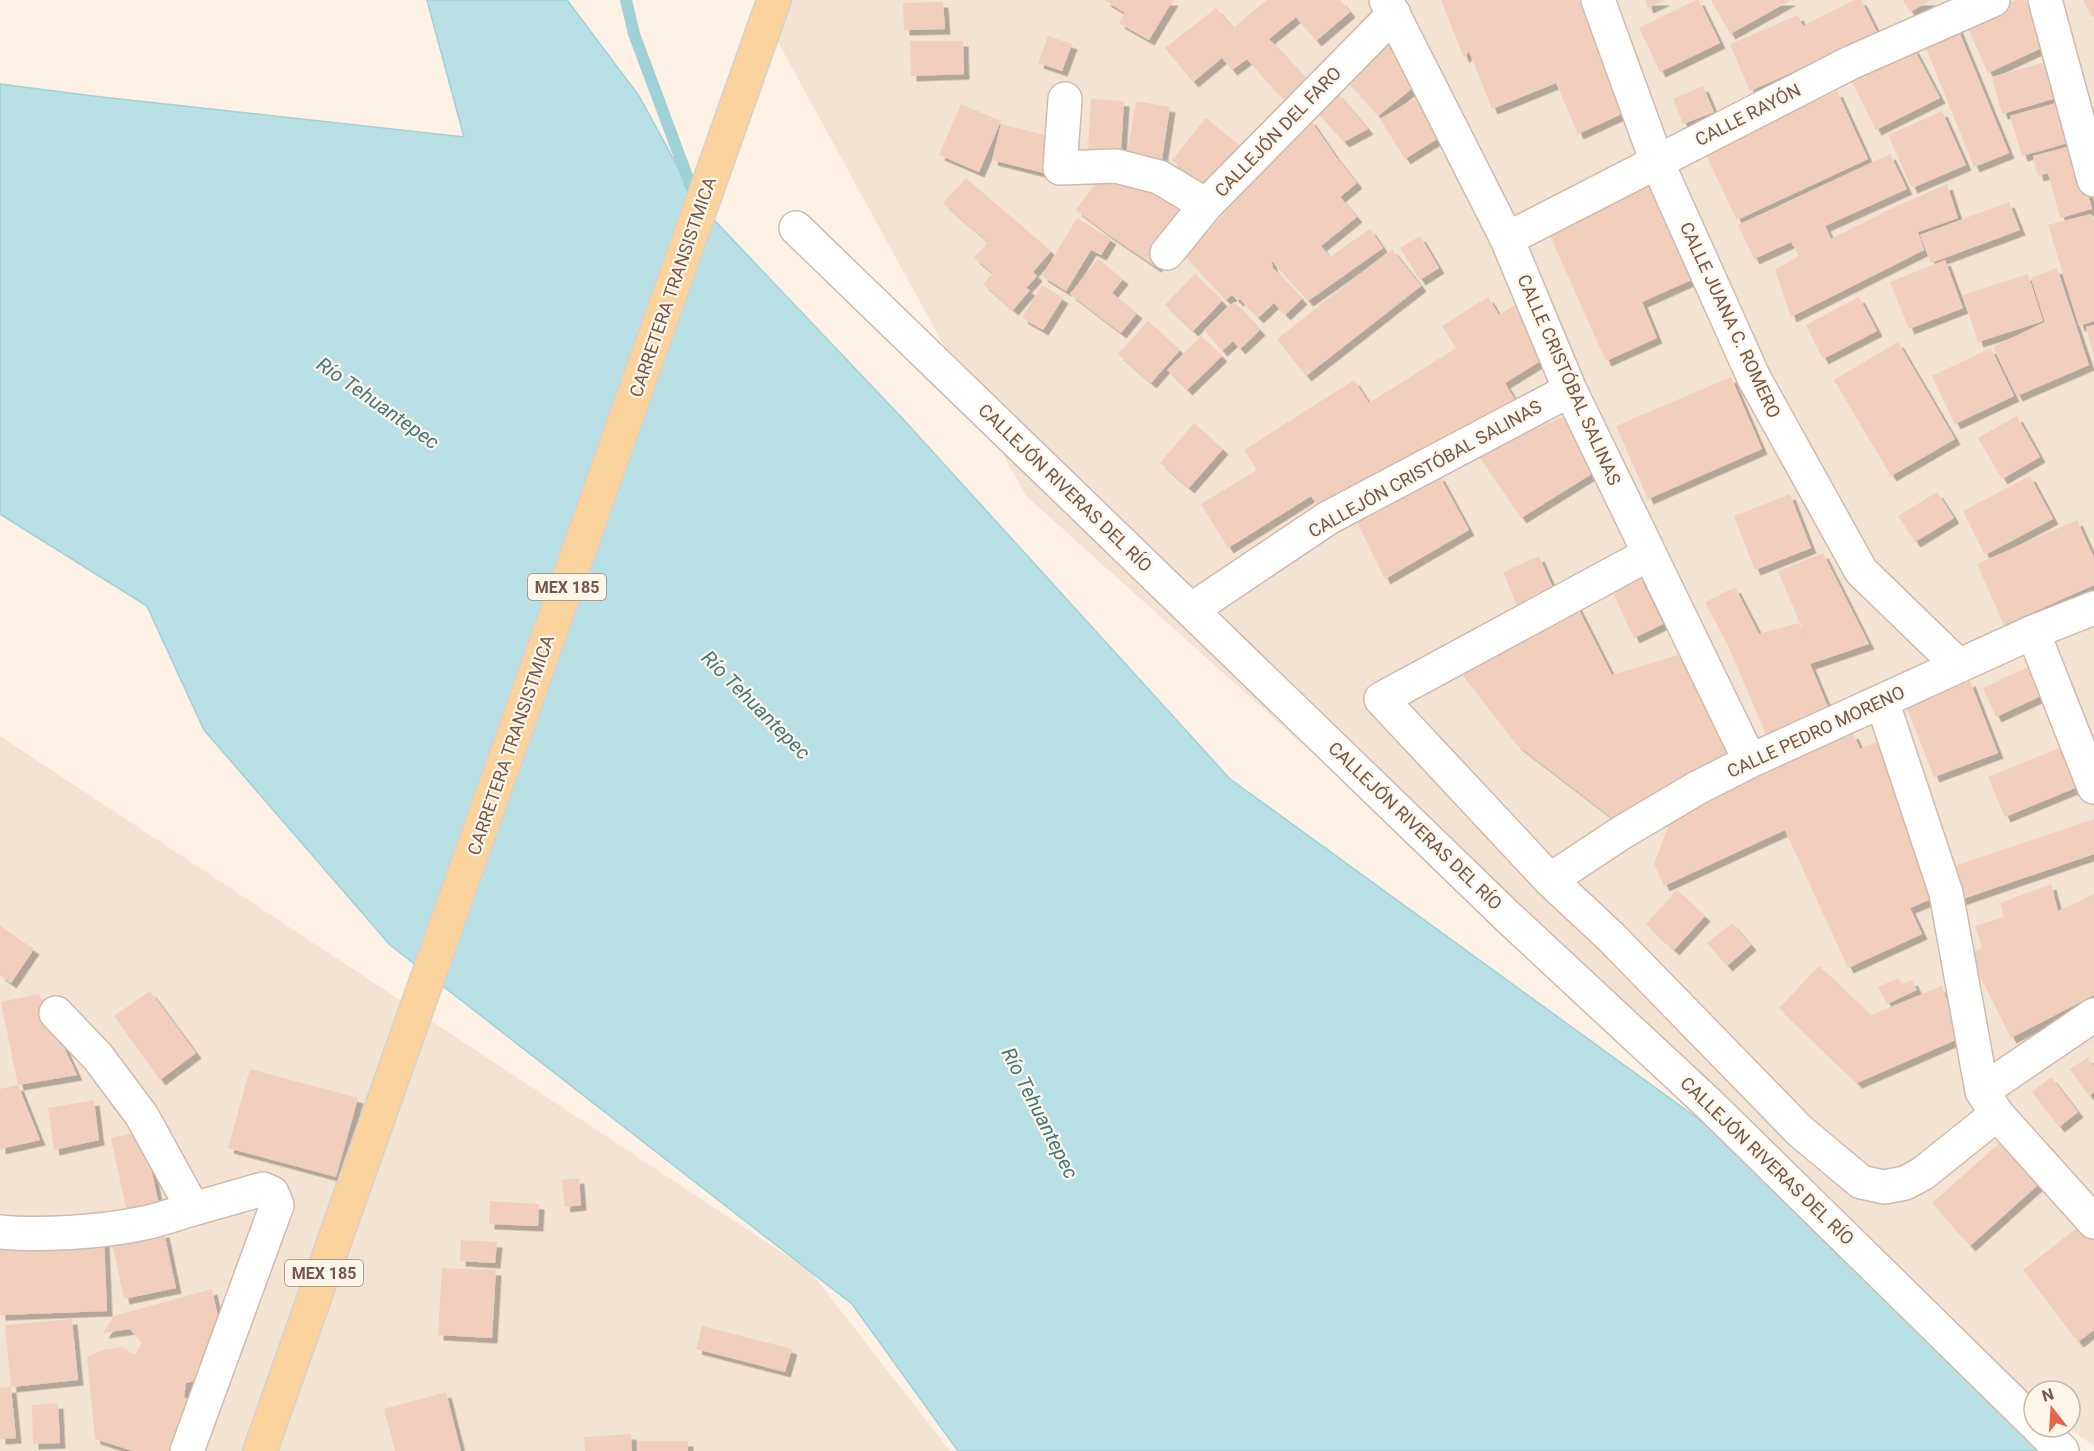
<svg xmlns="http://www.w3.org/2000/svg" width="2094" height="1451" font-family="Roboto,sans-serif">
  <defs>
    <filter id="shadow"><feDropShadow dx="5.5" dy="5.5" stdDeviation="0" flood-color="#0004"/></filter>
  </defs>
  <rect width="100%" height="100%" fill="#fcf1e4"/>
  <path fill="#f3e3d2" d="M 755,0 L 2094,0 L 2094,1446 L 2067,1427 L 2070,1427 L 2070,1391 L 2034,1391 L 2034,1401 L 1026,496 Z
    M 0,736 L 810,1271 L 950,1451 L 0,1451 Z"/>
  <path fill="#b9e1e5" stroke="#9fd1d7" stroke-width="1.5" d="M 427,0 L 567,0 L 639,96 L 697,202 L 903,419 L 1230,779 L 1832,1216 L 2060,1427 L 2080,1451 L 958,1451 L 852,1304 L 390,945 L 204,730 L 147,606 L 0,514 L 0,84 L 93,96 L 464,137 Z"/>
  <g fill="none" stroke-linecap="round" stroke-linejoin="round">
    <path stroke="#9fd1d7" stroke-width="12" d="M 626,0 L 634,34 L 696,200"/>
  </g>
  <path fill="#f1cfbc" filter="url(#shadow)" d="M 1104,0 L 1173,0 L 1149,40 L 1119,23 L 1125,13 Z
    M 1267,0 L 1340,0 L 1350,12 L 1316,41 L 1296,17 L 1269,39 L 1310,83 L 1287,104 L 1247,59 L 1232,70 L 1222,58 L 1193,82 L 1165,48 L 1216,8 L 1233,28 Z
    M 1441,0 L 1580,0 L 1626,112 L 1578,134 L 1556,83 L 1492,109 L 1469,51 L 1464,58 Z
    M 1645,0 L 1665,0 L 1648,8 Z
    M 1696,0 L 1699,0 L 1720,43 L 1660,72 L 1639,28 Z
    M 1711,0 L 1791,0 L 1730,34 Z
    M 1854,0 L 1861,0 L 1878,34 L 1750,91 L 1730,44 L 1798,15 L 1803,26 Z
    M 1903,0 L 1931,0 L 1910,12 Z
    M 2017,0 L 2025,0 L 2046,46 L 1988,73 L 1966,24 Z
    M 2083,0 L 2094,0 L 2094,14 L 2091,16 Z
    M 943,2 L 945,29 L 904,30 L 903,3 Z
    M 1956,24 L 2009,153 L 1974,167 L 1922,38 Z
    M 1048,36 L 1072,44 L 1062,71 L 1038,63 Z
    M 1397,38 L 1420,82 L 1378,116 L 1347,81 Z
    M 910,41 L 963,41 L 964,74 L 911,76 Z
    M 1913,47 L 1940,98 L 1876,130 L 1850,78 Z
    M 2046,62 L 2056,98 L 2002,114 L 1992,77 Z
    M 1703,86 L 1714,112 L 1683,124 L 1673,99 Z
    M 1837,91 L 1868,159 L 1737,220 L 1705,153 Z
    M 1337,93 L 1368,129 L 1344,142 L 1316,111 Z
    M 1424,93 L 1448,132 L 1405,159 L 1380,119 Z
    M 1091,99 L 1124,101 L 1121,151 L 1088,149 Z
    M 1136,101 L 1170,107 L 1162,159 L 1127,154 Z
    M 2060,102 L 2071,142 L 2022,156 L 2010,116 Z
    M 961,104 L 1001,121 L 979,172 L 939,155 Z
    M 1942,111 L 1966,165 L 1912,188 L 1888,135 Z
    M 1206,118 L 1244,149 L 1210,190 L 1172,160 Z
    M 1310,119 L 1336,157 L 1357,183 L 1340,197 L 1357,217 L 1321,246 L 1330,257 L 1370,229 L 1383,248 L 1308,301 L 1271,260 L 1273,268 L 1302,299 L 1285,315 L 1274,303 L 1258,318 L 1240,299 L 1238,301 L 1232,295 L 1226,300 L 1183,254 L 1208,231 Z
    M 1001,124 L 1057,138 L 1048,174 L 992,160 Z
    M 2075,145 L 2092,209 L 2060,218 L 2048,173 L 2038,176 L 2033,156 Z
    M 1890,154 L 1907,189 L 1825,226 L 1831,239 L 1890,209 L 1947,184 L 1958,218 L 1918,232 L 1924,250 L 1791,317 L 1775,270 L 1799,256 L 1791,242 L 1754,259 L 1738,225 Z
    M 1107,167 L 1199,204 L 1156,267 L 1109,235 L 1076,210 Z
    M 966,178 L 1051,251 L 1033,272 L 1037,276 L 1026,288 L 1030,290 L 1013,310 L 983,284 L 993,273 L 974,258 L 988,242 L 943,203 Z
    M 1655,181 L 1698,277 L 1642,302 L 1657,338 L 1606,361 L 1547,229 Z
    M 2009,202 L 2020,230 L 1931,263 L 1920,235 Z
    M 2091,214 L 2094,224 L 2094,321 L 2079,326 L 2048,225 Z
    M 1077,218 L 1111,239 L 1101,255 L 1091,250 L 1066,291 L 1042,276 Z
    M 1420,236 L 1439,268 L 1420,280 L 1400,248 Z
    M 1392,249 L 1421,286 L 1306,376 L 1277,339 Z
    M 1098,259 L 1123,279 L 1112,293 L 1137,313 L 1121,333 L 1070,294 Z
    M 1945,260 L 1963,308 L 1909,329 L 1890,282 Z
    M 2057,268 L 2089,365 L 2017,396 L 1993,347 L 2045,322 L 2031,278 Z
    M 1195,274 L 1222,301 L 1193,331 L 1165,305 Z
    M 2028,274 L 2043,321 L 1978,342 L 1963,295 Z
    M 1042,285 L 1063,298 L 1043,330 L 1022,318 Z
    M 1488,297 L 1499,315 L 1519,302 L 1552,354 L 1505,383 L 1521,410 L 1324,515 L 1311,496 L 1228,548 L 1201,504 L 1257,470 L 1244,450 L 1354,380 L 1369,403 L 1456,348 L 1442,326 Z
    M 1859,297 L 1877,331 L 1823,359 L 1806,325 Z
    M 1234,302 L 1260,330 L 1240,349 L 1233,341 L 1222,351 L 1204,330 Z
    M 1148,321 L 1180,350 L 1151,383 L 1118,354 Z
    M 2094,325 L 2094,352 L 2093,352 L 2086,327 Z
    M 1201,336 L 1222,356 L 1187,390 L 1167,370 Z
    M 1898,342 L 1955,439 L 1891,476 L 1834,380 Z
    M 1991,348 L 2014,396 L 1955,424 L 1932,376 Z
    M 1731,377 L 1762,449 L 1648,499 L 1616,426 Z
    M 1565,416 L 1598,470 L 1521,518 L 1478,455 Z
    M 2017,416 L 2040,457 L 2002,479 L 1978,438 Z
    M 1194,423 L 1223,449 L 1189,488 L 1160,463 Z
    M 1439,475 L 1469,530 L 1385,579 L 1356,520 Z
    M 2030,476 L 2053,519 L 1985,555 L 1963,511 Z
    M 1937,492 L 1954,518 L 1915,542 L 1898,516 Z
    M 1790,494 L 1811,548 L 1755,570 L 1734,516 Z
    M 2077,520 L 2094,558 L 2094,585 L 2004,625 L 1977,564 Z
    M 1823,553 L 1869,644 L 1810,664 L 1831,714 L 1768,739 L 1729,648 L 1705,602 L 1735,587 L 1759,634 L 1799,623 L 1808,642 L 1778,571 Z
    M 1539,556 L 1557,597 L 1520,613 L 1503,572 Z
    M 1639,575 L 1663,624 L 1634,638 L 1611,589 Z
    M 1576,604 L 1612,675 L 1678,655 L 1735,757 L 1616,821 L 1517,745 L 1457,668 Z
    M 2032,665 L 2045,694 L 1996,717 L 1983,688 Z
    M 1970,681 L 1998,753 L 1934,777 L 1906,706 Z
    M 1853,733 L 1860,749 L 1886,738 L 1943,894 L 1910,908 L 1922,934 L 1848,968 L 1785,830 L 1664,886 L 1654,864 L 1672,817 Z
    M 2064,746 L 2080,786 L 2005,817 L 1988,777 Z
    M 2094,819 L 2094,854 L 1957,901 L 1945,869 Z
    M 2051,884 L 2058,911 L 2094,894 L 2094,995 L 2011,1038 L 1969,954 L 1982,948 L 1975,926 L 2004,917 L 2000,903 Z
    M 1677,890 L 1705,916 L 1674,950 L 1646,924 Z
    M 1732,923 L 1751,945 L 1727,966 L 1707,943 Z
    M 0,926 L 34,949 L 11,983 L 0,975 Z
    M 1819,966 L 1871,1015 L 1942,986 L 1960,1038 L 1857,1083 L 1779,1008 Z
    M 1898,978 L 1902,984 L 1912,980 L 1917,990 L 1887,1004 L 1878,987 Z
    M 150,991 L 196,1053 L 160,1080 L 114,1016 Z
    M 39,994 L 77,1075 L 18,1085 L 1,1002 Z
    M 2088,1057 L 2094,1066 L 2094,1092 L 2089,1096 L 2070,1069 Z
    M 250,1069 L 358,1098 L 336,1177 L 228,1148 Z
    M 2051,1077 L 2078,1112 L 2059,1127 L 2032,1092 Z
    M 18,1085 L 40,1140 L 0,1149 L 0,1089 Z
    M 94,1100 L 99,1140 L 54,1150 L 48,1108 Z
    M 143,1131 L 159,1205 L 127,1213 L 111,1138 Z
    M 2012,1132 L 2050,1174 L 1970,1246 L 1932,1203 Z
    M 579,1178 L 581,1205 L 565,1207 L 562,1180 Z
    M 490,1201 L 539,1204 L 538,1226 L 489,1224 Z
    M 2082,1224 L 2094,1239 L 2094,1330 L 2078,1342 L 2023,1270 Z
    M 164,1232 L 176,1288 L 124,1299 L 112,1242 Z
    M 104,1238 L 107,1311 L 0,1315 L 0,1241 Z
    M 461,1240 L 497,1242 L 495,1263 L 460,1261 Z
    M 442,1268 L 496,1270 L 492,1338 L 438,1335 Z
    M 212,1289 L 218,1317 L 197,1380 L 186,1383 L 184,1397 L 198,1404 L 181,1451 L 133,1451 L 95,1439 L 87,1357 L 103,1350 L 122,1347 L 135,1355 L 142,1343 L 130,1329 L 103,1333 L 114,1316 Z
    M 72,1319 L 78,1380 L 11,1387 L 5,1325 Z
    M 702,1326 L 792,1349 L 785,1372 L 696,1349 Z
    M 11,1387 L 16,1438 L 0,1439 L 0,1388 Z
    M 446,1392 L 461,1451 L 395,1451 L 384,1409 Z
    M 58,1403 L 60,1443 L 33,1444 L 32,1405 Z
    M 631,1434 L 632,1451 L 585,1451 L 584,1437 Z
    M 637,1441 L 688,1441 L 688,1451 L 637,1451 Z"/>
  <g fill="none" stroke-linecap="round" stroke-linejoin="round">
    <defs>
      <path id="minor" d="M 1386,0 L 1507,239 L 1570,390 L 1750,761
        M 1598,0 L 1657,162 L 1754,378 L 1861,571 L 1959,666
        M 2045,0 L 2094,180
        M 1065,99 L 1060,168 L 1116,166 L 1159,177 L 1206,205
        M 796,228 L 1508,917 L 1709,1104 L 2034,1423
        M 1507,239 L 1850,63 L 1993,0
        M 1167,253 L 1206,205 L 1394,14
        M 1649,554 L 1381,699 L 1550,880 L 1611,937 L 1800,1131 L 1861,1182 L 1884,1187 L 1905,1183 L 1922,1174 L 1997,1114
        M 1191,610 L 1328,518 L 1570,390
        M 2033,632 L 2094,787
        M 1882,701 L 1946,893 L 1982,1091 L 1997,1114 L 2094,1222
        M 1550,880 L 1621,833 L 1697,788 L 1750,761 L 2033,632 L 2094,608
        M 56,1013 L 98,1057 L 142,1116 L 193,1209 L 263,1189 L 272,1193 L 277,1205 L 187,1451
        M 1982,1091 L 2094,1015
        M 0,1232 C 40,1236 100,1232 139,1224 C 157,1221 175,1214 193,1209
        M 2038,1427 L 2062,1451"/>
      <path id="primary" d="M 260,1451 L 774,0"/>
    </defs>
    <use href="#minor" stroke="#cfbbae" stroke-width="36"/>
    <use href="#primary" stroke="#d8d0cc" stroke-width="36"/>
    <use href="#minor" stroke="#fff" stroke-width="33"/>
    <use href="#primary" stroke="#fad39d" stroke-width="33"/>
  </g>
  <g text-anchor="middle" stroke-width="4.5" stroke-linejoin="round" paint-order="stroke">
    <g fill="#fff6ea" stroke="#9e877a" stroke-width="1.5">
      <rect x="528" y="574" width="78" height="26" rx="4.5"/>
      <rect x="285" y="1260" width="78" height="26" rx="4.5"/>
    </g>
    <g font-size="16" font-weight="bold" fill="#74574a">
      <text x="567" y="593">MEX 185</text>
      <text x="324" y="1279">MEX 185</text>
    </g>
    <g font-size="18" fill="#74574a" stroke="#fff6ea">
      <text transform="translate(1748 115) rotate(-27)" y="6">CALLE RAYÓN</text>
      <text transform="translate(1278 132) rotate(-46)" y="6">CALLEJÓN DEL FARO</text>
      <text transform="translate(673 287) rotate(-71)" y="6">CARRETERA TRANSISTMICA</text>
      <text transform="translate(1730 320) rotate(65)" y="6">CALLE JUANA C. ROMERO</text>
      <text transform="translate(1569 380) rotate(66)" y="6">CALLE CRISTÓBAL SALINAS</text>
      <text transform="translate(1425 469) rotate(-29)" y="6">CALLEJÓN CRISTÓBAL SALINAS</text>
      <text transform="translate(1065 488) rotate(44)" y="6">CALLEJÓN RIVERAS DEL RÍO</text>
      <text transform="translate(1816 732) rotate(-25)" y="6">CALLE PEDRO MORENO</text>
      <text transform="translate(511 745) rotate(-71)" y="6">CARRETERA TRANSISTMICA</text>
      <text transform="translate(1415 826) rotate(44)" y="6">CALLEJÓN RIVERAS DEL RÍO</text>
      <text transform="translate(1767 1161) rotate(44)" y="6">CALLEJÓN RIVERAS DEL RÍO</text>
    </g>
    <g font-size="20" font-style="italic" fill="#417880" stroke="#fff6ea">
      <text transform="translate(378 403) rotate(35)" y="7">Río Tehuantepec</text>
      <text transform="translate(756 705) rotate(45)" y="7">Río Tehuantepec</text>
      <text transform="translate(1040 1113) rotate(63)" y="7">Río Tehuantepec</text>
    </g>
  </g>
  <g transform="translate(2052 1409) rotate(343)"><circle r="28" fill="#fff6ea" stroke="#c7b6aa" stroke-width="1.5"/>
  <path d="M0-4.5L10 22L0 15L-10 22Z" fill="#e4664b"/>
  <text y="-9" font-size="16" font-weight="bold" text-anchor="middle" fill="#74574a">N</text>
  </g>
</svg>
